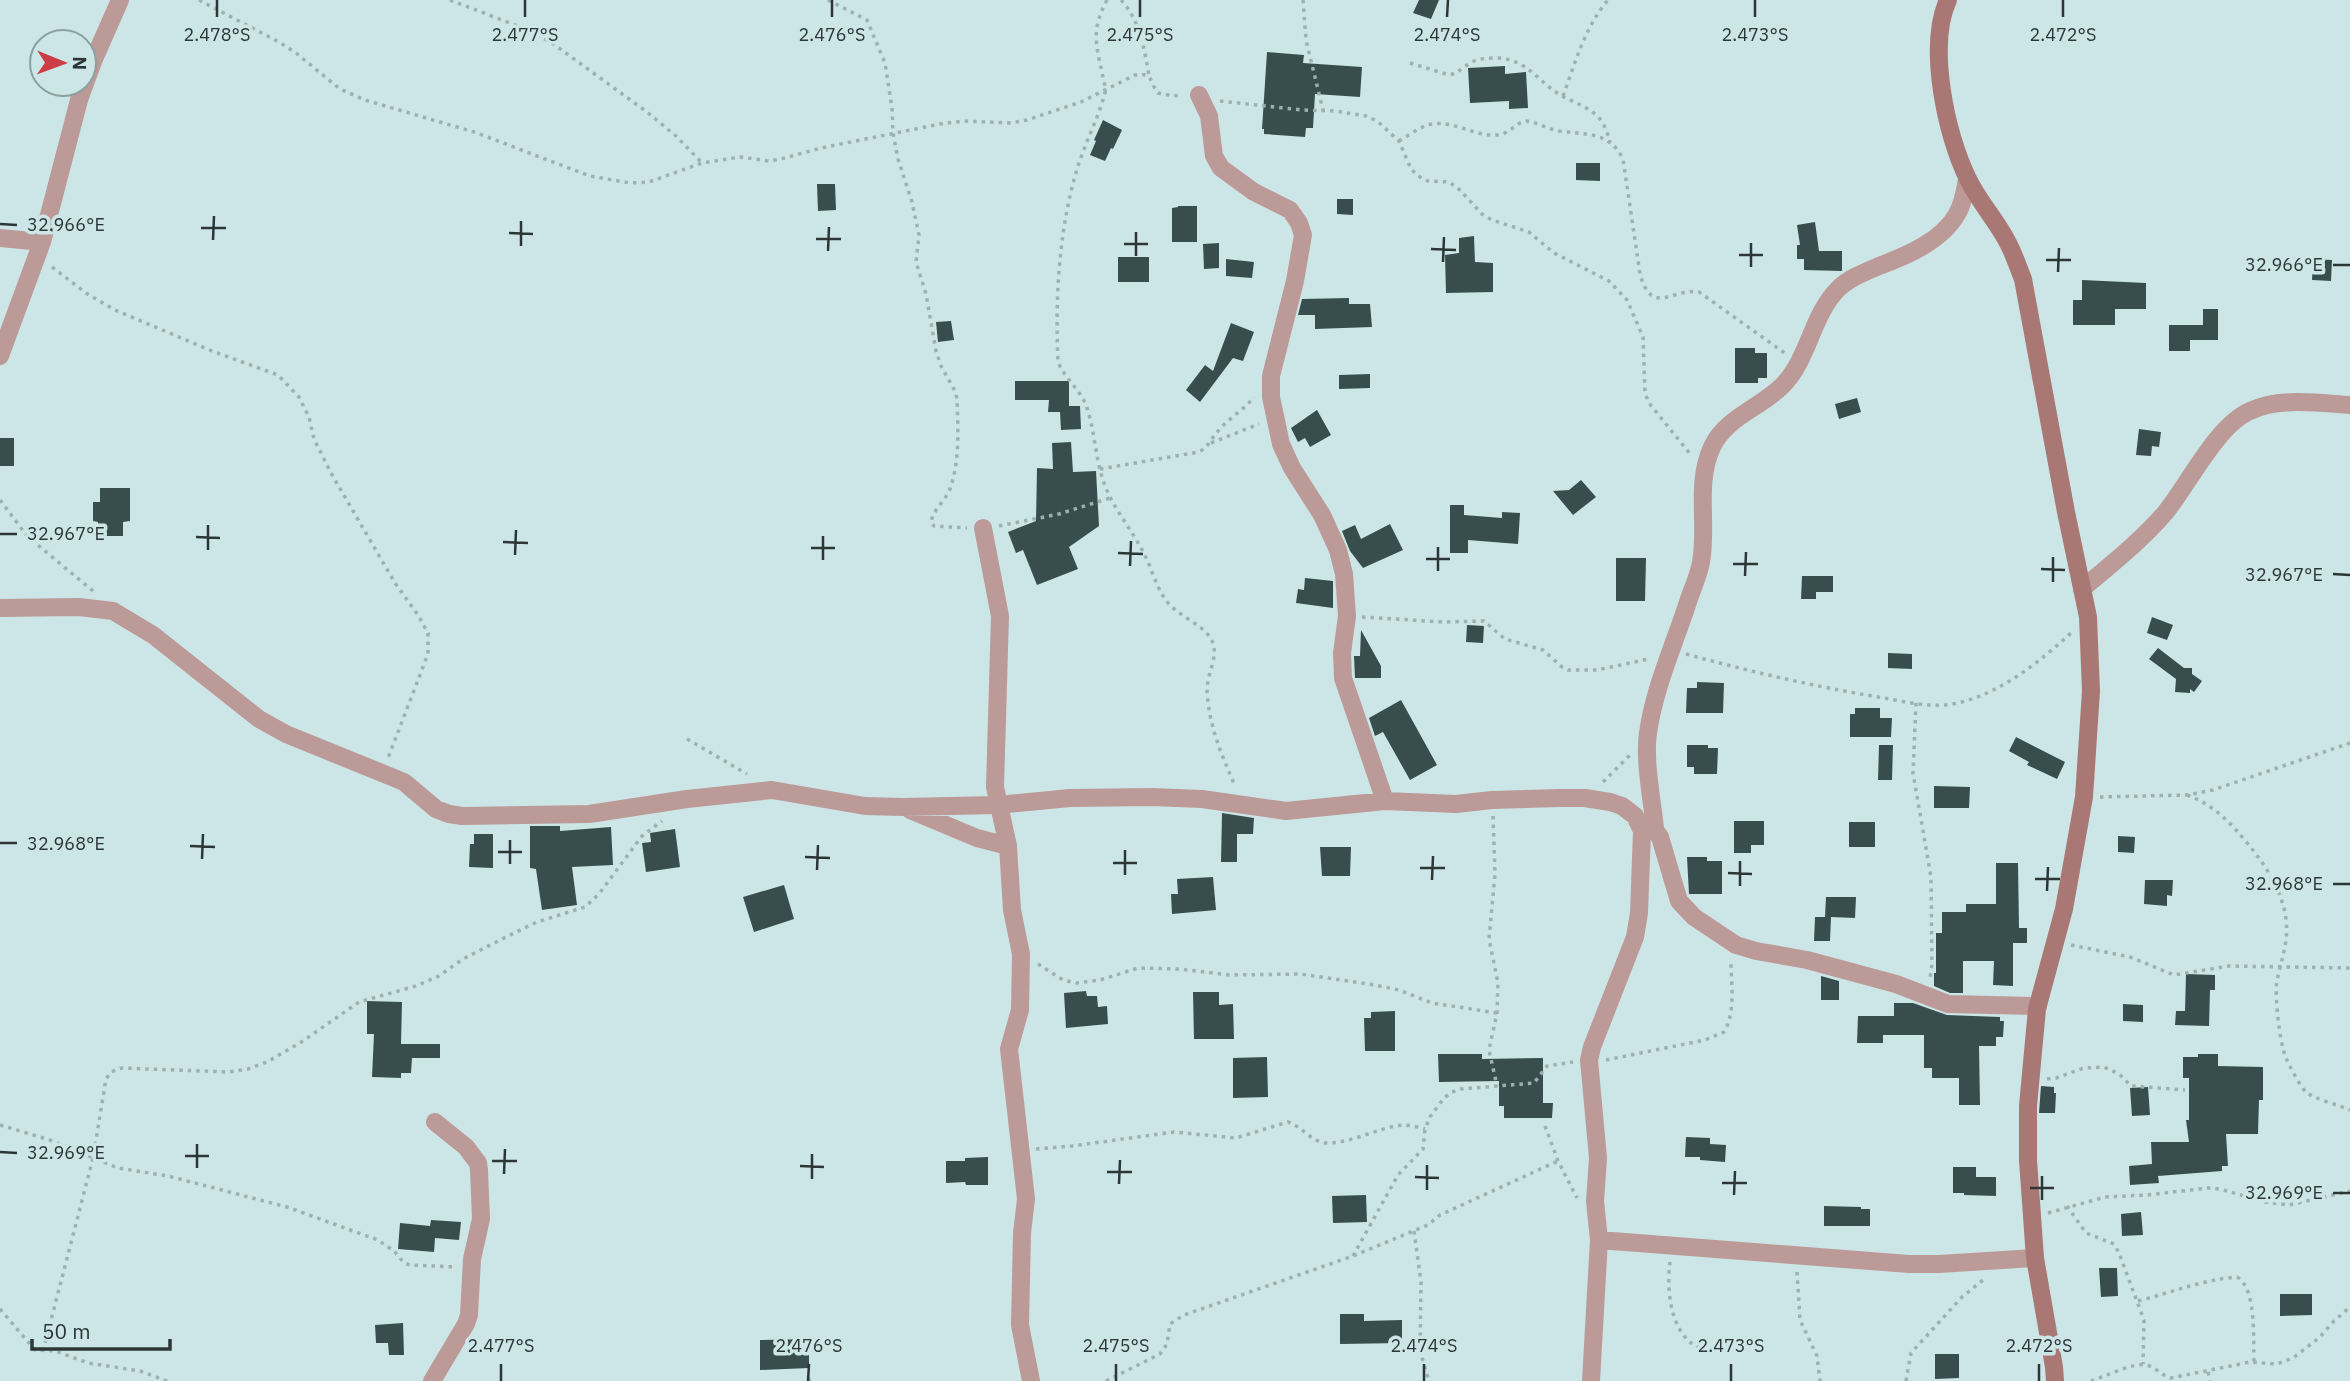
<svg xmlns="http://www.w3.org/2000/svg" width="2350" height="1381" font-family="'IBM Plex Sans',sans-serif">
  <rect width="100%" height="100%" fill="#cce6e7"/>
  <path fill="#384e4e" d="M 1419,0 L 1439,0 L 1431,19 L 1413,13 Z
    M 1267,52 L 1304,55 L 1303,63 L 1362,67 L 1360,97 L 1315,94 L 1313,128 L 1306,128 L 1305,137 L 1264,134 L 1264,129 L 1262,129 Z
    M 1505,66 L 1505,74 L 1526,72 L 1528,108 L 1509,109 L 1509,101 L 1470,103 L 1468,68 Z
    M 1103,120 L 1122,130 L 1113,149 L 1111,148 L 1105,161 L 1090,155 L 1096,141 L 1094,140 Z
    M 1576,163 L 1600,163 L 1600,181 L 1576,180 Z
    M 817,184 L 835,184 L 836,210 L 818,211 Z
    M 1337,199 L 1353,199 L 1353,215 L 1337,214 Z
    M 1178,206 L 1197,206 L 1197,242 L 1172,242 L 1172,208 L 1178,207 Z
    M 1815,222 L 1819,251 L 1842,251 L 1842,271 L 1804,270 L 1804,259 L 1797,259 L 1797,245 L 1800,245 L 1797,225 Z
    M 1474,236 L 1475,262 L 1493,263 L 1493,292 L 1446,293 L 1445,255 L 1459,253 L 1459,238 Z
    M 1219,243 L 1219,268 L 1204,269 L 1203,244 Z
    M 1118,257 L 1149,257 L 1149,282 L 1118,282 Z
    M 1226,259 L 1254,262 L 1252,278 L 1226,276 Z
    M 2313,259 L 2332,260 L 2331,281 L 2312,280 Z
    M 2082,280 L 2146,283 L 2146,309 L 2115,309 L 2115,325 L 2073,325 L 2073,300 L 2082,300 Z
    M 1349,298 L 1349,304 L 1370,304 L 1372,327 L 1315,329 L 1315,315 L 1298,315 L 1302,299 Z
    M 2203,309 L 2218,309 L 2218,340 L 2190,340 L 2190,351 L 2169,351 L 2169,325 L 2203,325 Z
    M 951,321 L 954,340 L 938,342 L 936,322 Z
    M 1231,323 L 1254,332 L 1243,361 L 1233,358 L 1200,402 L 1186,390 L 1205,365 L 1213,371 Z
    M 1735,348 L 1755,348 L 1755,353 L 1767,353 L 1767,378 L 1758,378 L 1758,383 L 1735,383 Z
    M 1370,374 L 1370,388 L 1339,389 L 1339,375 Z
    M 1015,381 L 1069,381 L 1069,406 L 1080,406 L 1081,429 L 1061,430 L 1060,412 L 1048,412 L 1049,400 L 1015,400 Z
    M 1857,398 L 1861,412 L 1839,419 L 1835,404 Z
    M 1317,410 L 1331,435 L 1310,447 L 1305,438 L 1298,442 L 1291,428 Z
    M 2139,429 L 2161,432 L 2159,447 L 2152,446 L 2151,456 L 2136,455 Z
    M 0,438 L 14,438 L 14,466 L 0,466 Z
    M 1071,442 L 1073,472 L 1096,471 L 1099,526 L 1069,547 L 1078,569 L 1037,585 L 1023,550 L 1016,553 L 1008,532 L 1036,521 L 1037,468 L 1053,469 L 1052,443 Z
    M 1581,480 L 1596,497 L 1573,515 L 1553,491 L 1569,490 Z
    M 100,488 L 130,488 L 130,521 L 123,522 L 123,536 L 98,536 L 98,522 L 93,521 L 93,502 L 100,502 Z
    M 1450,505 L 1464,505 L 1464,515 L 1502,518 L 1502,512 L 1520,513 L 1518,544 L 1468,540 L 1468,553 L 1450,553 Z
    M 1390,524 L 1403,550 L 1363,568 L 1350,551 L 1342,531 L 1355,525 L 1361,539 Z
    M 1616,558 L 1646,558 L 1645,601 L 1616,601 Z
    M 1802,576 L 1833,576 L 1833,592 L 1816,592 L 1816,599 L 1801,599 Z
    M 1305,578 L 1333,581 L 1333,608 L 1296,603 L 1298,589 L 1304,590 Z
    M 2152,617 L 2173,625 L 2167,640 L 2147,633 Z
    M 1467,625 L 1484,626 L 1483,643 L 1466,642 Z
    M 1361,630 L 1381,666 L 1381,678 L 1355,678 L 1354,656 L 1360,656 Z
    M 2158,648 L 2184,668 L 2192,668 L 2192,674 L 2202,681 L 2194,692 L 2190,689 L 2190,693 L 2175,692 L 2176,679 L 2149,659 Z
    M 1888,653 L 1912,654 L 1912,669 L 1888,668 Z
    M 1697,682 L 1724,683 L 1723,713 L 1686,713 L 1687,688 L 1697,688 Z
    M 1401,700 L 1437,765 L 1410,780 L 1383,732 L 1375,736 L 1369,718 Z
    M 1855,708 L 1880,708 L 1880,718 L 1892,718 L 1891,737 L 1850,737 L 1850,714 L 1855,714 Z
    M 2016,737 L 2065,762 L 2057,779 L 2027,765 L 2029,762 L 2009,751 Z
    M 1687,745 L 1708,745 L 1708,748 L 1718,748 L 1717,774 L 1694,774 L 1694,767 L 1687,767 Z
    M 1879,745 L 1893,745 L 1892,780 L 1878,780 Z
    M 1934,786 L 1970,787 L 1969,808 L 1934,808 Z
    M 1222,813 L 1254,818 L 1253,834 L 1237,834 L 1237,862 L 1221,862 Z
    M 1734,821 L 1764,821 L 1764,845 L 1751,845 L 1751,853 L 1734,853 Z
    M 1849,822 L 1875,822 L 1875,847 L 1849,847 Z
    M 530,826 L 560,826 L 560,831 L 611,827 L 613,865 L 572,867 L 577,905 L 542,910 L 536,869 L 530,868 Z
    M 675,829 L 680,867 L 646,872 L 642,843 L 651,842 L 650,833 Z
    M 474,834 L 493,834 L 493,868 L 469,867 L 470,844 L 474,844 Z
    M 2118,836 L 2135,837 L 2134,853 L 2118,852 Z
    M 1320,847 L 1351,847 L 1350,876 L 1322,876 Z
    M 1687,857 L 1707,857 L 1707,861 L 1722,861 L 1722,894 L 1689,894 Z
    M 1996,863 L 2018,863 L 2019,928 L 2027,928 L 2027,943 L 2013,943 L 2013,986 L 1993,985 L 1994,961 L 1963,961 L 1963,993 L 1950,993 L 1934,986 L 1934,973 L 1936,973 L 1936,933 L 1942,933 L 1942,912 L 1966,912 L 1966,904 L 1996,904 Z
    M 1213,877 L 1216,910 L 1172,914 L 1171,894 L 1178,894 L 1177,879 Z
    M 2145,880 L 2173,880 L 2172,896 L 2167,895 L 2167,906 L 2144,904 Z
    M 784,885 L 794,919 L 754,932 L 743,897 Z
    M 1826,897 L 1856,897 L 1855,918 L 1831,917 L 1830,941 L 1814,941 L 1815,917 L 1825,917 Z
    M 2186,974 L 2215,975 L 2215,990 L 2210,990 L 2209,1026 L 2175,1025 L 2176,1011 L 2185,1011 Z
    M 1821,976 L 1839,981 L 1839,1000 L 1821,1000 Z
    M 1086,991 L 1087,996 L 1097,996 L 1098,1007 L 1107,1006 L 1108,1024 L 1066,1028 L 1064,993 Z
    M 1193,992 L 1219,992 L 1219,1005 L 1233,1004 L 1234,1039 L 1194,1039 Z
    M 367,1001 L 402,1002 L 401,1044 L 440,1044 L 440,1058 L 412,1058 L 411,1073 L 401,1073 L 401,1078 L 372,1077 L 374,1034 L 367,1034 Z
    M 1894,1003 L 1913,1003 L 1947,1015 L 2000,1017 L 2000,1021 L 2004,1021 L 2003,1037 L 1996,1037 L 1996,1046 L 1979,1046 L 1980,1105 L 1959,1105 L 1959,1078 L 1932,1078 L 1932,1068 L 1924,1068 L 1924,1035 L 1883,1035 L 1883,1043 L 1857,1043 L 1858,1016 L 1894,1016 Z
    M 2123,1004 L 2143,1005 L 2143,1022 L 2123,1021 Z
    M 1395,1011 L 1395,1051 L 1365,1051 L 1364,1018 L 1371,1018 L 1371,1012 Z
    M 1438,1054 L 1482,1054 L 1482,1059 L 1543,1058 L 1543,1103 L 1553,1103 L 1552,1118 L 1504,1118 L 1504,1106 L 1499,1106 L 1499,1081 L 1439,1082 Z
    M 2198,1054 L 2218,1054 L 2218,1066 L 2263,1067 L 2263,1100 L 2259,1100 L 2258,1134 L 2226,1134 L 2228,1166 L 2222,1166 L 2222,1171 L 2158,1176 L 2159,1183 L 2130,1185 L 2129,1166 L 2152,1164 L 2151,1142 L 2189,1142 L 2186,1120 L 2189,1120 L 2189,1078 L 2183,1078 L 2183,1057 L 2198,1057 Z
    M 1267,1057 L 1268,1097 L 1233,1098 L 1233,1058 Z
    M 2041,1086 L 2054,1087 L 2054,1093 L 2056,1093 L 2055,1113 L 2039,1113 Z
    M 2148,1087 L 2150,1115 L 2132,1116 L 2130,1088 Z
    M 1686,1137 L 1710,1138 L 1710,1144 L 1726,1145 L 1725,1162 L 1700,1160 L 1700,1157 L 1685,1157 Z
    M 988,1157 L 988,1185 L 966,1185 L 965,1182 L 946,1183 L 946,1161 L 965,1161 L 965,1158 Z
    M 1953,1167 L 1976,1167 L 1976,1177 L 1996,1177 L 1996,1196 L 1964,1195 L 1964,1193 L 1953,1193 Z
    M 1366,1195 L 1367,1222 L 1333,1223 L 1332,1196 Z
    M 1824,1206 L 1861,1207 L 1861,1209 L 1870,1209 L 1870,1226 L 1824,1226 Z
    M 2141,1212 L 2143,1235 L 2122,1236 L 2121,1214 Z
    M 431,1220 L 461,1222 L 459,1240 L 435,1238 L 434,1252 L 398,1249 L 400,1223 L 430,1226 Z
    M 2099,1268 L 2117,1268 L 2118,1296 L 2101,1297 Z
    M 2280,1294 L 2312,1294 L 2312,1315 L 2280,1316 Z
    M 1340,1314 L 1364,1314 L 1364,1321 L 1402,1320 L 1402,1343 L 1340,1344 Z
    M 403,1323 L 404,1355 L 389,1355 L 388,1343 L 376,1343 L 375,1325 Z
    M 809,1339 L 809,1368 L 760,1370 L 760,1340 Z
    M 1935,1354 L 1959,1354 L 1959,1378 L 1935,1379 Z"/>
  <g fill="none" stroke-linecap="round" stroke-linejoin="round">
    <path stroke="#9cb1b1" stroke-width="3.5" stroke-dasharray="3.5 5" stroke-linecap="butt" d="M 199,0 L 279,42 L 296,53 L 340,89 L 365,100 L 474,132 L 590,176 L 630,183 L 649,182 L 702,163 L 740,157 L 769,161 L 781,159 L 821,148 L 940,124 L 964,121 L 1011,123 L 1027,120 L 1081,102 L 1135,75 C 1154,72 1149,82 1158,93 L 1173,96 L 1182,95
      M 450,0 L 528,30 L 552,43 L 647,112 L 676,136 L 701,162
      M 828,0 L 867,20 L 885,63 L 892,108 L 893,133 L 898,159 L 912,202 L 919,235 L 916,262 L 926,294 L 936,351 L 941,366 L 955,391 L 957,399 C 958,429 960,460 950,489 C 945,501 933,510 931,522 L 934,526 L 967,528
      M 1107,0 C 1092,28 1095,42 1102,72 C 1103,79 1106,86 1105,93 C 1098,119 1085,143 1077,169 C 1059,230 1055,297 1058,361 C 1063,377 1079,388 1086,405 C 1095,430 1095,458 1104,483 C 1112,506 1129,526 1141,548 C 1150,563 1154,581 1163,596 C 1175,617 1205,623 1213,643 C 1218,658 1207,674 1207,690 C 1209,727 1221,753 1235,786
      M 1121,0 C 1140,21 1144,48 1149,75
      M 1303,0 L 1306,40 L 1323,110
      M 1410,63 L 1449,75 C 1459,73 1464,66 1472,62 C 1480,58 1490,58 1499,58 C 1528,60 1539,83 1562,96 C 1575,103 1589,107 1599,118 C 1605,125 1608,134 1610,142
      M 1563,96 C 1575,63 1585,27 1608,0
      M 1220,101 L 1302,110 L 1335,111 L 1366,116 L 1377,121 L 1399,141 L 1411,169 L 1418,176 L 1428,181 L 1449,182 L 1460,190 L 1482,214 L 1492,220 L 1529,232 L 1554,253 L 1609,281 L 1627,300 L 1643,337 L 1645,393 L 1649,403 L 1691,455
      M 1399,141 C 1408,136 1418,128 1428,125 C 1451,118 1474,137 1497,135 C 1510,134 1515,123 1526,121 C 1537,122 1547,129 1559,131 C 1586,135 1609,131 1623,159 L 1640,274 C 1652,317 1672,288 1699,292 L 1786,354
      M 52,267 L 86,293 L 115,310 L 212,351 L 278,375 L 299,397 L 309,417 L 314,439 L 331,473 L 395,583 L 418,615 L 428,633 L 428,654 L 388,758
      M 1211,443 L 1259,424
      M 1100,469 L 1199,452 C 1209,447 1211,438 1219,430 C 1229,418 1244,410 1254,397
      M 0,500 L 27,536 L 93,591
      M 999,526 L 1059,514 L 1110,498
      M 1362,617 L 1443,622 L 1484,621 L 1505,639 L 1543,650 L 1562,667 L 1568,670 L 1597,670 L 1649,659
      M 1686,654 C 1751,672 1817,687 1884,698 C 1906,702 1932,708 1953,704 C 1999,695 2038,663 2071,633
      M 1916,703 L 1913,773 L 1931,877 L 1932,964 L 1930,979
      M 687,739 L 747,774
      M 1603,782 L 1630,755
      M 2187,795 C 2214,805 2230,822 2248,844 C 2266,866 2282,890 2286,919 C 2289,942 2281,960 2277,981 C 2274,994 2280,1043 2285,1055 C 2287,1062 2301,1088 2306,1092 C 2314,1099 2339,1105 2350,1110
      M 2100,797 L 2187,795 L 2213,790 L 2350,743
      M 1493,816 L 1495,874 L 1489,939 L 1498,983 L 1497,1013 L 1489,1050 L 1497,1086
      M 2071,945 L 2130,957 L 2174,975 L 2229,966 L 2350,968
      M 1038,964 L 1063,980 L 1076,983 L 1100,980 L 1138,968 L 1180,969 L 1229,975 L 1300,974 L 1375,985 L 1399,990 L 1432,1003 L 1497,1013
      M 1606,1060 L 1705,1040 L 1724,1032 C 1736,1012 1731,983 1731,961
      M 2047,1079 L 2056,1078 L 2084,1068 L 2104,1067 L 2119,1074 L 2131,1086 L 2185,1090
      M 0,1125 L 50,1140 L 118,1168 L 168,1176 L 287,1207 L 378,1240 L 394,1251 L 404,1263 L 410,1265 L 456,1267
      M 1545,1126 L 1558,1161 L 1577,1198
      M 1036,1149 L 1072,1146 L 1174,1132 L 1236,1138 L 1288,1122 C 1302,1126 1312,1143 1327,1143 C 1353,1143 1379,1127 1403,1125 C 1410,1125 1418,1127 1425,1129
      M 2067,1206 L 2086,1233 L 2114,1244 L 2119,1253 L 2144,1320 L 2143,1364
      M 2048,1213 L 2105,1197 L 2147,1195 L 2208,1188 L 2220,1189 L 2265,1202 L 2289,1205 L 2350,1191
      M 1414,1231 L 1421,1282 L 1420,1351 L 1429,1381
      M 1353,1256 L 1398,1175 L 1423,1149 L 1425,1129 L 1430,1117 L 1444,1098 L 1452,1092 L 1461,1089 L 1534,1083 L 1547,1066 L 1573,1062
      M 1670,1262 C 1667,1285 1669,1318 1685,1337 C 1689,1343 1696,1346 1703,1349
      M 1797,1272 L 1800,1320 L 1817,1356 L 1820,1381
      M 2138,1301 C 2173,1292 2201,1280 2237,1277 C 2257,1289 2253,1340 2254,1362
      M 0,1309 L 35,1350 L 56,1351 L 88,1363 L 140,1371 L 167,1381
      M 43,1351 L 93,1158 L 106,1079 L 111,1072 L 122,1068 L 228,1072 L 248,1069 L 267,1062 L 303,1041 L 359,1002 L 416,986 L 439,976 L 463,959 L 508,936 L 537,922 L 585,907 L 599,894 L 642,836 L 662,821
      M 2208,1372 L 2210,1381
      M 809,1381 L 809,1376
      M 1106,1381 L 1160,1354 L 1167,1344 L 1170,1324 L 1184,1315 L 1353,1256 L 1428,1225 L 1440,1215 L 1558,1161
      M 1906,1381 L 1911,1353 L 1962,1297 L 1983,1280
      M 2091,1381 C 2104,1377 2134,1362 2146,1365 C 2156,1367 2162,1376 2171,1378 L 2250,1362 L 2277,1364 L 2293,1358 L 2319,1338 L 2334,1321 L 2350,1307"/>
    <path stroke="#bc9a98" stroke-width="18" d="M 1199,95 L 1209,116 L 1214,156 L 1221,168 L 1254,192 L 1290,210 L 1299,223 L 1303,235 L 1295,281 L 1271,376 L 1271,397 L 1281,444 L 1292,468 L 1322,515 L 1338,550 L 1344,574 L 1347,616 L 1342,653 L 1343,678 L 1385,801
      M 0,238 L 42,242
      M 0,356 L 42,242 L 79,100 L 94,59 L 120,0
      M 983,528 L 1000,616 L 995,787 L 1008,846 L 1012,910 L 1021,954 L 1020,1010 L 1009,1049 L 1026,1199 L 1022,1233 L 1020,1325 L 1031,1381
      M 2082,589 C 2110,565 2141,541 2165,513 C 2188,485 2217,425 2250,411 C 2280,397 2318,403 2350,405
      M 0,608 L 79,607 L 113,611 L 153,635 L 259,719 L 286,734 L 404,782 L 436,809 L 449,814 L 462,816 L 589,814 L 687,799 L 772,790 L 865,806 L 903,807 L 997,805 L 1070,798 L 1152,797 L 1202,799 L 1286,811 L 1385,801 L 1456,804 L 1492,800 L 1560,798 L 1585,798 L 1610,802 L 1622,806 L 1635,816 L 1642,831 L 1639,913 L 1635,937 L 1592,1047 L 1589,1060 L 1598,1158 L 1595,1201 L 1599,1240 L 1591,1381
      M 910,810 L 977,838 L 1008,846
      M 1648,821 L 1660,837 L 1679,901 L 1694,917 L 1736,945 L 1756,951 L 1807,960 L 1896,984 L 1948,1004 L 2038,1006
      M 1655,828 C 1652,800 1644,760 1648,733 C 1654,689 1674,645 1688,602 C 1692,589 1699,575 1701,562 C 1708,524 1695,484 1712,447 C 1726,417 1762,407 1783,385 C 1809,358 1812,315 1838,289 C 1849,278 1865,272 1879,266 C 1906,256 1942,241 1957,214 C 1963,204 1965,191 1967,179
      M 1599,1240 L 1909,1264 L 1939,1264 L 2035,1258
      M 432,1381 L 466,1324 L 469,1315 L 472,1259 L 481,1219 L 479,1170 L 478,1163 L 466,1147 L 435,1122"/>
    <path stroke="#a97875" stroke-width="18" d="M 1948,0 C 1927,46 1946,135 1968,179 C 1979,202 1997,221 2008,243 C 2014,254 2018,267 2023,279 L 2066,512 L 2088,617 L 2091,691 L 2084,797 L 2064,909 L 2037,1009 L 2028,1106 L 2028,1160 L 2035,1258 L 2054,1367 L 2055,1381"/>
  </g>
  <path fill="none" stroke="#2c3636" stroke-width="2.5" d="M 217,17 L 217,0M 525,17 L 525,0M 832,17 L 832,0M 1140,17 L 1140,0M 1447,17 L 1448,0M 1755,17 L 1755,0M 2063,17 L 2063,0M 0,224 L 17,225M 201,228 L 226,228M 509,233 L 533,234M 816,239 L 841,239M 213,240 L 214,216M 1124,244 L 1148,244M 521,246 L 521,221M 1431,249 L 1456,250M 828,251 L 829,227M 1739,255 L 1763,255M 1136,256 L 1136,232M 2046,260 L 2071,260M 1443,262 L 1444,237M 2333,265 L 2350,265M 1751,267 L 1751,243M 2058,272 L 2059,248M 0,534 L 17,534M 196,537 L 220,538M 503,542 L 528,543M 811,548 L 835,548M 208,550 L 208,525M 1118,553 L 1143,554M 515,555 L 516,530M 1426,559 L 1450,559M 823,560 L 823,536M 1733,564 L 1758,564M 1130,566 L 1131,541M 2041,569 L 2065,570M 1438,571 L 1438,547M 2333,574 L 2350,575M 1745,576 L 1746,552M 2053,582 L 2053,557M 0,843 L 17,843M 190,846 L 215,847M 498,852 L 522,852M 805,857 L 830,858M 202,859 L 203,834M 1113,863 L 1137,863M 510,864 L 510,840M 1420,868 L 1445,868M 817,870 L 818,845M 1728,873 L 1752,874M 1125,875 L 1125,850M 2035,879 L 2060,879M 1432,880 L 1433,856M 2333,884 L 2350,884M 1740,886 L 1740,861M 2047,891 L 2048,867M 0,1152 L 17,1153M 185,1156 L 209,1156M 492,1161 L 517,1161M 800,1166 L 824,1167M 197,1168 L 197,1144M 1107,1172 L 1132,1172M 504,1174 L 505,1149M 1415,1177 L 1439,1178M 812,1179 L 812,1154M 1722,1183 L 1747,1183M 1119,1184 L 1120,1160M 2030,1188 L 2054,1188M 1427,1190 L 1427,1165M 2333,1193 L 2350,1193M 1734,1195 L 1735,1171M 2042,1200 L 2042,1176M 501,1381 L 501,1364M 808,1381 L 809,1364M 1116,1381 L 1116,1364M 1424,1381 L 1424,1364M 1731,1381 L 1731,1364M 2039,1381 L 2039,1364"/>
  <g font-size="18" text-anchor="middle" fill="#2c3636" stroke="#cce6e7" stroke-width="7" stroke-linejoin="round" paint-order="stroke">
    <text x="217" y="41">2.478°S</text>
    <text x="525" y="41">2.477°S</text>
    <text x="832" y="41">2.476°S</text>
    <text x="1140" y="41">2.475°S</text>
    <text x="1447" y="41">2.474°S</text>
    <text x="1755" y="41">2.473°S</text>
    <text x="2063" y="41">2.472°S</text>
    <text x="66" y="231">32.966°E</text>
    <text x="2284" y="271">32.966°E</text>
    <text x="66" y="540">32.967°E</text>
    <text x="2284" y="581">32.967°E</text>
    <text x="66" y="850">32.968°E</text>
    <text x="2284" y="890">32.968°E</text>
    <text x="66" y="1159">32.969°E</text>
    <text x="2284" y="1199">32.969°E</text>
    <text x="501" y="1352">2.477°S</text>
    <text x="809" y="1352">2.476°S</text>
    <text x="1116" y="1352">2.475°S</text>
    <text x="1424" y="1352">2.474°S</text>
    <text x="1731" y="1352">2.473°S</text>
    <text x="2039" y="1352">2.472°S</text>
  </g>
  <g transform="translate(63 63) rotate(91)"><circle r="33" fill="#cce6e7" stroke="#8ca0a0" stroke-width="2"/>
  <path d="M0-5L12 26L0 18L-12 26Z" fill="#cd3d45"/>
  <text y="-10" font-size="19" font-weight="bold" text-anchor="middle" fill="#2c3636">N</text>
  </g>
  <path d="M32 1339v10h138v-10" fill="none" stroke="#2c3636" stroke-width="3.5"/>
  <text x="42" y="1339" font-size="21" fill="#2c3636" stroke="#cce6e7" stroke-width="5" paint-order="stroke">50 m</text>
</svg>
